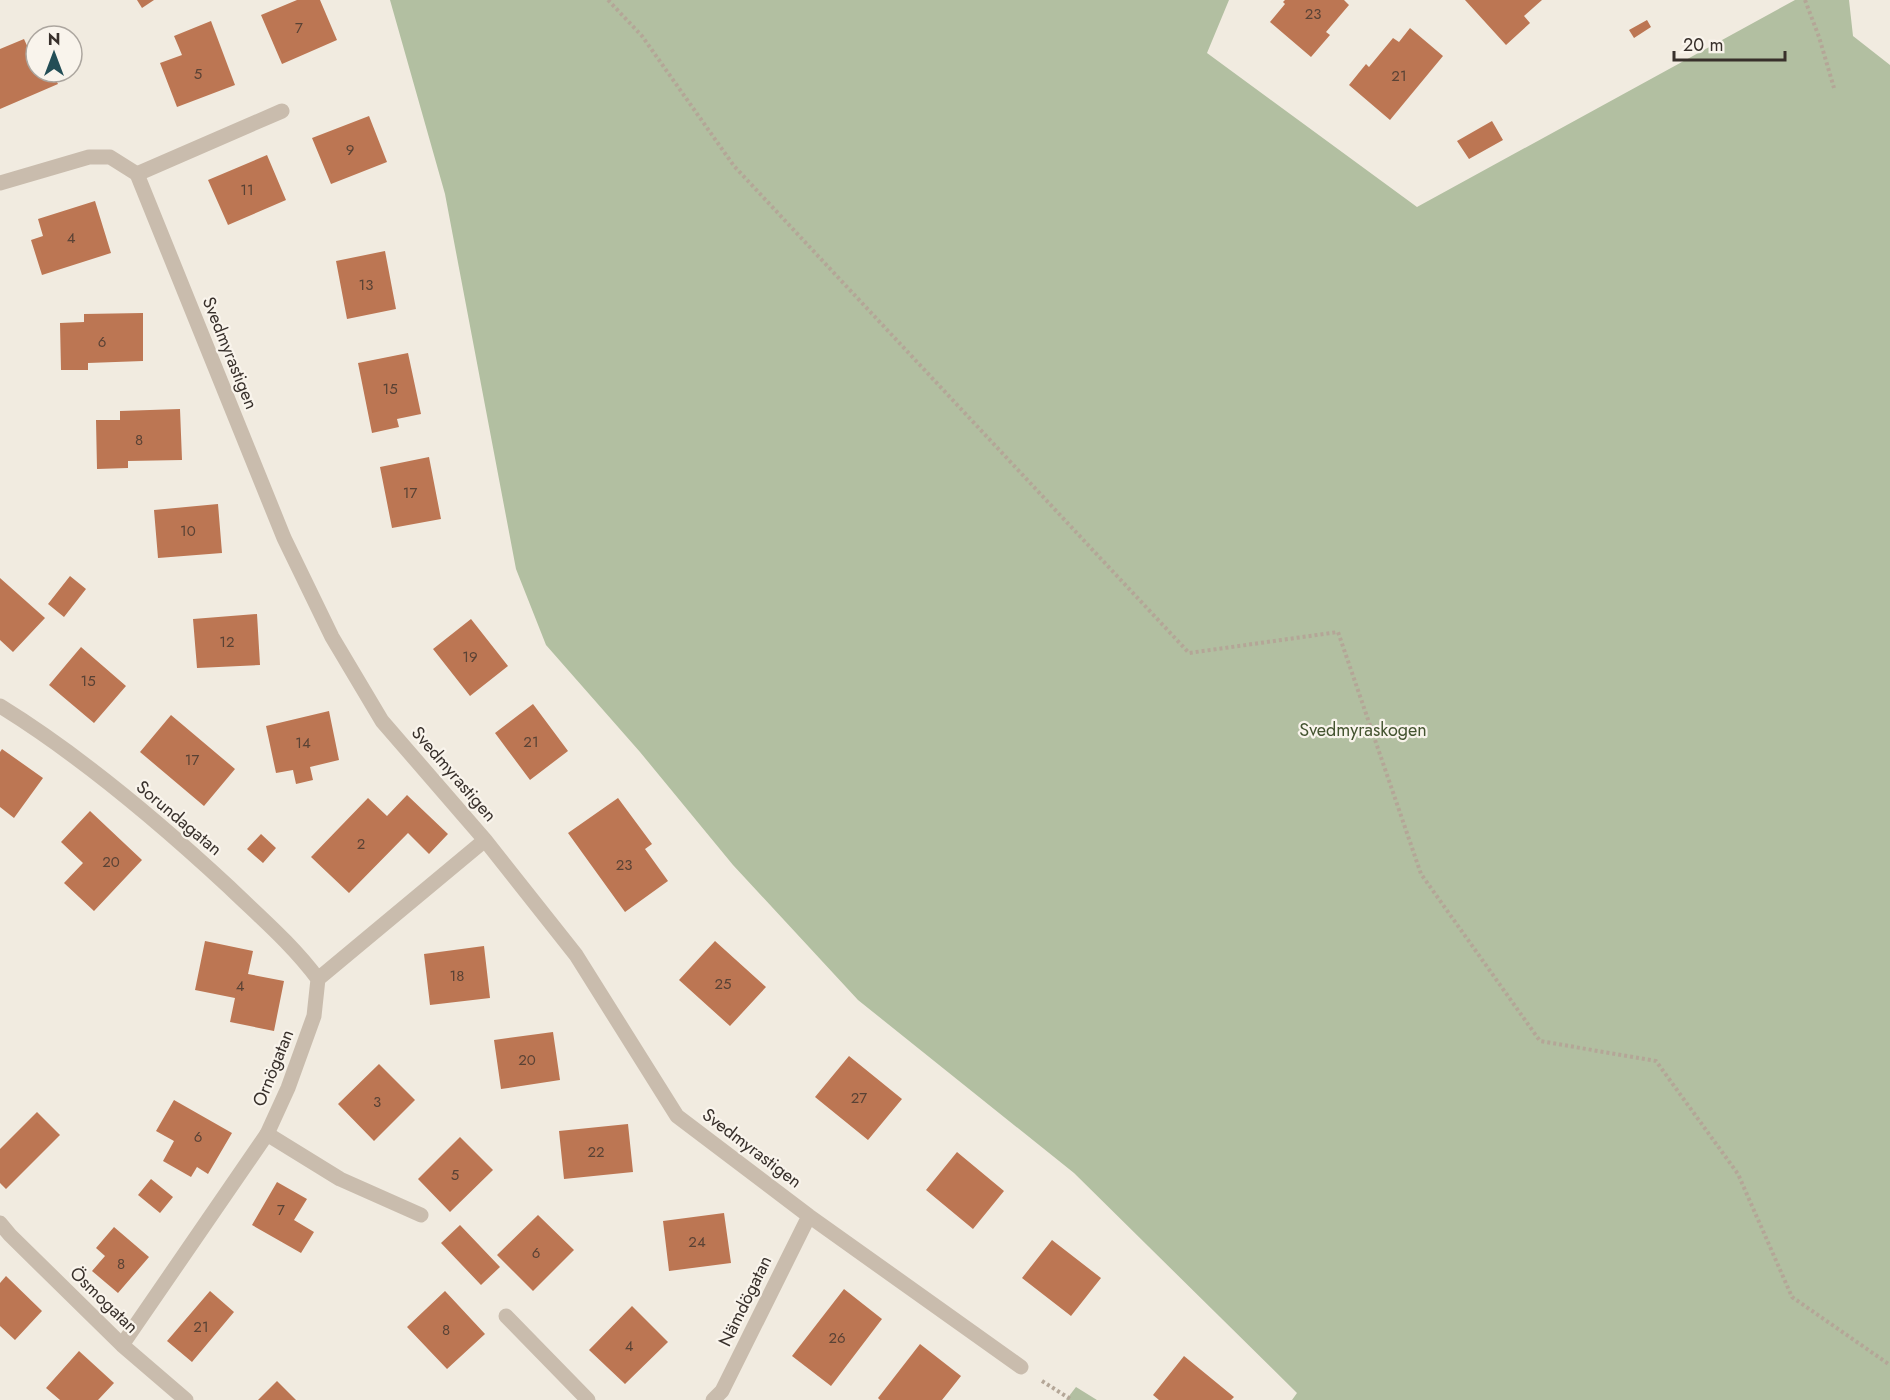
<svg xmlns="http://www.w3.org/2000/svg" width="1890" height="1400" font-family="Jost,sans-serif">
  <rect width="100%" height="100%" fill="#f1ebe0"/>
  <path fill="#b2bfa1" d="M 390,0 L 1229,0 L 1207,53 L 1417,207 L 1795,0 L 1849,0 L 1853,36 L 1890,65 L 1890,1400 L 1292,1400 L 1297,1393 L 1074,1173 L 858,1000 L 733,865 L 640,752 L 546,645 L 516,569 L 445,194 Z
    M 1076,1387 L 1097,1400 L 1066,1400 Z"/>
  <path fill="#bc7653" d="M 137,0 L 154,0 L 142,8 Z
    M 297,0 L 320,0 L 337,40 L 282,64 L 261,15 Z
    M 1285,0 L 1344,0 L 1349,5 L 1326,32 L 1330,35 L 1311,57 L 1270,22 L 1285,4 L 1283,2 Z
    M 1465,0 L 1542,0 L 1524,16 L 1530,23 L 1506,45 Z
    M 1647,20 L 1651,27 L 1634,38 L 1629,30 Z
    M 211,21 L 235,85 L 177,107 L 160,63 L 182,55 L 174,36 Z
    M 1410,28 L 1443,56 L 1390,120 L 1349,85 L 1366,64 L 1369,67 L 1393,38 L 1399,42 Z
    M 24,39 L 33,59 L 36,58 L 36,72 L 52,72 L 58,84 L 0,109 L 0,49 Z
    M 369,116 L 387,162 L 331,184 L 312,138 Z
    M 1492,121 L 1503,140 L 1469,159 L 1457,141 Z
    M 267,155 L 286,200 L 228,225 L 208,180 Z
    M 95,201 L 111,253 L 42,275 L 31,240 L 43,236 L 38,219 Z
    M 385,251 L 396,309 L 347,319 L 336,261 Z
    M 143,313 L 143,361 L 88,363 L 88,370 L 61,370 L 60,323 L 84,322 L 84,314 Z
    M 408,353 L 421,414 L 397,419 L 399,427 L 372,433 L 358,363 Z
    M 180,409 L 182,460 L 128,461 L 128,468 L 97,469 L 96,420 L 120,420 L 120,411 Z
    M 429,457 L 441,519 L 392,528 L 380,467 Z
    M 218,504 L 222,553 L 158,558 L 154,510 Z
    M 70,576 L 86,589 L 64,617 L 48,604 Z
    M 0,578 L 45,618 L 13,652 L 0,640 Z
    M 257,614 L 260,665 L 197,668 L 193,619 Z
    M 471,619 L 508,666 L 470,696 L 433,649 Z
    M 81,647 L 126,686 L 94,723 L 49,685 Z
    M 533,704 L 568,751 L 530,780 L 495,733 Z
    M 329,711 L 339,760 L 310,767 L 313,780 L 296,784 L 293,770 L 276,773 L 266,726 Z
    M 171,715 L 235,769 L 204,806 L 140,752 Z
    M 2,749 L 43,778 L 14,818 L 0,807 L 0,752 Z
    M 407,795 L 448,834 L 429,854 L 408,833 L 349,893 L 311,857 L 368,798 L 387,816 Z
    M 618,798 L 652,844 L 645,849 L 668,881 L 625,912 L 568,833 Z
    M 90,811 L 142,860 L 94,911 L 64,883 L 83,863 L 61,842 Z
    M 261,834 L 276,848 L 263,863 L 247,849 Z
    M 205,941 L 253,951 L 248,974 L 284,981 L 274,1031 L 230,1022 L 235,998 L 195,990 Z
    M 715,941 L 766,987 L 730,1026 L 679,980 Z
    M 484,946 L 490,998 L 430,1005 L 424,954 Z
    M 553,1032 L 560,1080 L 501,1089 L 494,1040 Z
    M 849,1056 L 902,1099 L 868,1140 L 815,1097 Z
    M 379,1064 L 415,1100 L 374,1141 L 338,1104 Z
    M 174,1100 L 232,1133 L 208,1174 L 197,1167 L 191,1177 L 163,1161 L 174,1141 L 156,1131 Z
    M 37,1112 L 60,1135 L 6,1189 L 0,1183 L 0,1149 Z
    M 628,1124 L 633,1172 L 564,1179 L 559,1131 Z
    M 460,1137 L 493,1170 L 450,1212 L 418,1179 Z
    M 957,1152 L 1004,1191 L 973,1229 L 926,1190 Z
    M 151,1179 L 173,1197 L 160,1213 L 138,1195 Z
    M 277,1182 L 307,1199 L 294,1220 L 314,1232 L 301,1253 L 252,1225 Z
    M 724,1213 L 731,1263 L 669,1271 L 663,1221 Z
    M 538,1215 L 574,1250 L 533,1291 L 497,1255 Z
    M 460,1225 L 500,1267 L 481,1285 L 441,1243 Z
    M 114,1227 L 149,1257 L 118,1293 L 92,1271 L 105,1256 L 96,1248 Z
    M 1052,1240 L 1101,1278 L 1071,1316 L 1022,1278 Z
    M 6,1276 L 42,1311 L 15,1340 L 0,1326 L 0,1283 Z
    M 844,1289 L 882,1319 L 831,1386 L 792,1356 Z
    M 210,1291 L 234,1312 L 192,1362 L 167,1341 Z
    M 445,1291 L 485,1334 L 447,1369 L 407,1327 Z
    M 632,1306 L 668,1342 L 625,1384 L 589,1350 Z
    M 920,1344 L 961,1376 L 942,1400 L 880,1400 L 878,1398 Z
    M 79,1351 L 114,1383 L 98,1400 L 60,1400 L 46,1388 Z
    M 1184,1356 L 1234,1397 L 1231,1400 L 1159,1400 L 1153,1395 Z
    M 277,1381 L 296,1400 L 258,1400 Z"/>
  <g fill="none" stroke-linecap="round" stroke-linejoin="round">
    <path stroke="#b4a697" stroke-width="4" stroke-dasharray="3 3" stroke-linecap="butt" d="M 608,0 L 642,36 L 734,166 L 1189,653 L 1338,632 L 1421,874 L 1540,1041 L 1656,1061 L 1738,1174 L 1792,1297 L 1890,1365
      M 1805,0 L 1819,37 L 1834,88
      M 1042,1381 L 1072,1400"/>
    <path stroke="#c9bcad" stroke-width="15" d="M 137,174 L 282,111
      M 267,1134 L 340,1179 L 421,1215
      M 506,1316 L 588,1400"/>
    <path stroke="#c9bcad" stroke-width="15" d="M 0,183 L 89,157 L 110,157 L 137,174 L 284,538 L 332,637 L 382,721 L 485,840 L 576,955 L 677,1116 L 809,1216 L 1021,1367
      M 0,706 C 81,756 159,822 229,887 C 260,917 292,944 318,979
      M 0,1223 L 10,1235 L 122,1345 L 186,1400
      M 122,1345 L 267,1134 L 288,1088 L 314,1016 L 318,979 L 485,840
      M 713,1400 L 722,1391 L 809,1216"/>
  </g>
  <g text-anchor="middle" stroke-width="4.5" stroke-linejoin="round" paint-order="stroke">
    <g font-size="15" fill="#594235">
      <text x="1313" y="19">23</text>
      <text x="299" y="33">7</text>
      <text x="198" y="79">5</text>
      <text x="1399" y="81">21</text>
      <text x="350" y="155">9</text>
      <text x="247" y="195">11</text>
      <text x="71" y="243">4</text>
      <text x="366" y="290">13</text>
      <text x="102" y="347">6</text>
      <text x="390" y="394">15</text>
      <text x="139" y="445">8</text>
      <text x="410" y="498">17</text>
      <text x="188" y="536">10</text>
      <text x="227" y="647">12</text>
      <text x="470" y="662">19</text>
      <text x="88" y="686">15</text>
      <text x="531" y="747">21</text>
      <text x="303" y="748">14</text>
      <text x="192" y="765">17</text>
      <text x="361" y="849">2</text>
      <text x="111" y="867">20</text>
      <text x="624" y="870">23</text>
      <text x="457" y="981">18</text>
      <text x="723" y="989">25</text>
      <text x="240" y="991">4</text>
      <text x="527" y="1065">20</text>
      <text x="859" y="1103">27</text>
      <text x="377" y="1107">3</text>
      <text x="198" y="1142">6</text>
      <text x="596" y="1157">22</text>
      <text x="455" y="1180">5</text>
      <text x="281" y="1215">7</text>
      <text x="697" y="1247">24</text>
      <text x="536" y="1258">6</text>
      <text x="121" y="1269">8</text>
      <text x="201" y="1332">21</text>
      <text x="446" y="1335">8</text>
      <text x="837" y="1343">26</text>
      <text x="629" y="1351">4</text>
    </g>
    <g font-size="18" fill="#38302b" stroke="#f9f4ec">
      <text transform="translate(230 353) rotate(68)" y="6">Svedmyrastigen</text>
      <text transform="translate(454 774) rotate(49)" y="6">Svedmyrastigen</text>
      <text transform="translate(179 818) rotate(40)" y="6">Sorundagatan</text>
      <text transform="translate(273 1068) rotate(-68)" y="6">Ornögatan</text>
      <text transform="translate(752 1148) rotate(37)" y="6">Svedmyrastigen</text>
      <text transform="translate(104 1300) rotate(44)" y="6">Ösmogatan</text>
      <text transform="translate(745 1301) rotate(-64)" y="6">Nämdögatan</text>
    </g>
    <g font-size="18" fill="#445430" stroke="#f9f4ec">
      <text x="1363" y="736">Svedmyraskogen</text>
    </g>
  </g>
  <g transform="translate(54 54)"><circle r="28" fill="#f9f4ec" stroke="#aca69f" stroke-width="1.5"/>
  <path d="M0-4.5L10 22L0 15L-10 22Z" fill="#234e56"/>
  <text y="-9" font-size="16" font-weight="bold" text-anchor="middle" fill="#38302b">N</text>
  </g>
  <path d="M1674 51v9h111v-9" fill="none" stroke="#38302b" stroke-width="3"/>
  <text x="1683" y="51" font-size="18" fill="#38302b" stroke="#f9f4ec" stroke-width="4.5" paint-order="stroke">20 m</text>
</svg>
